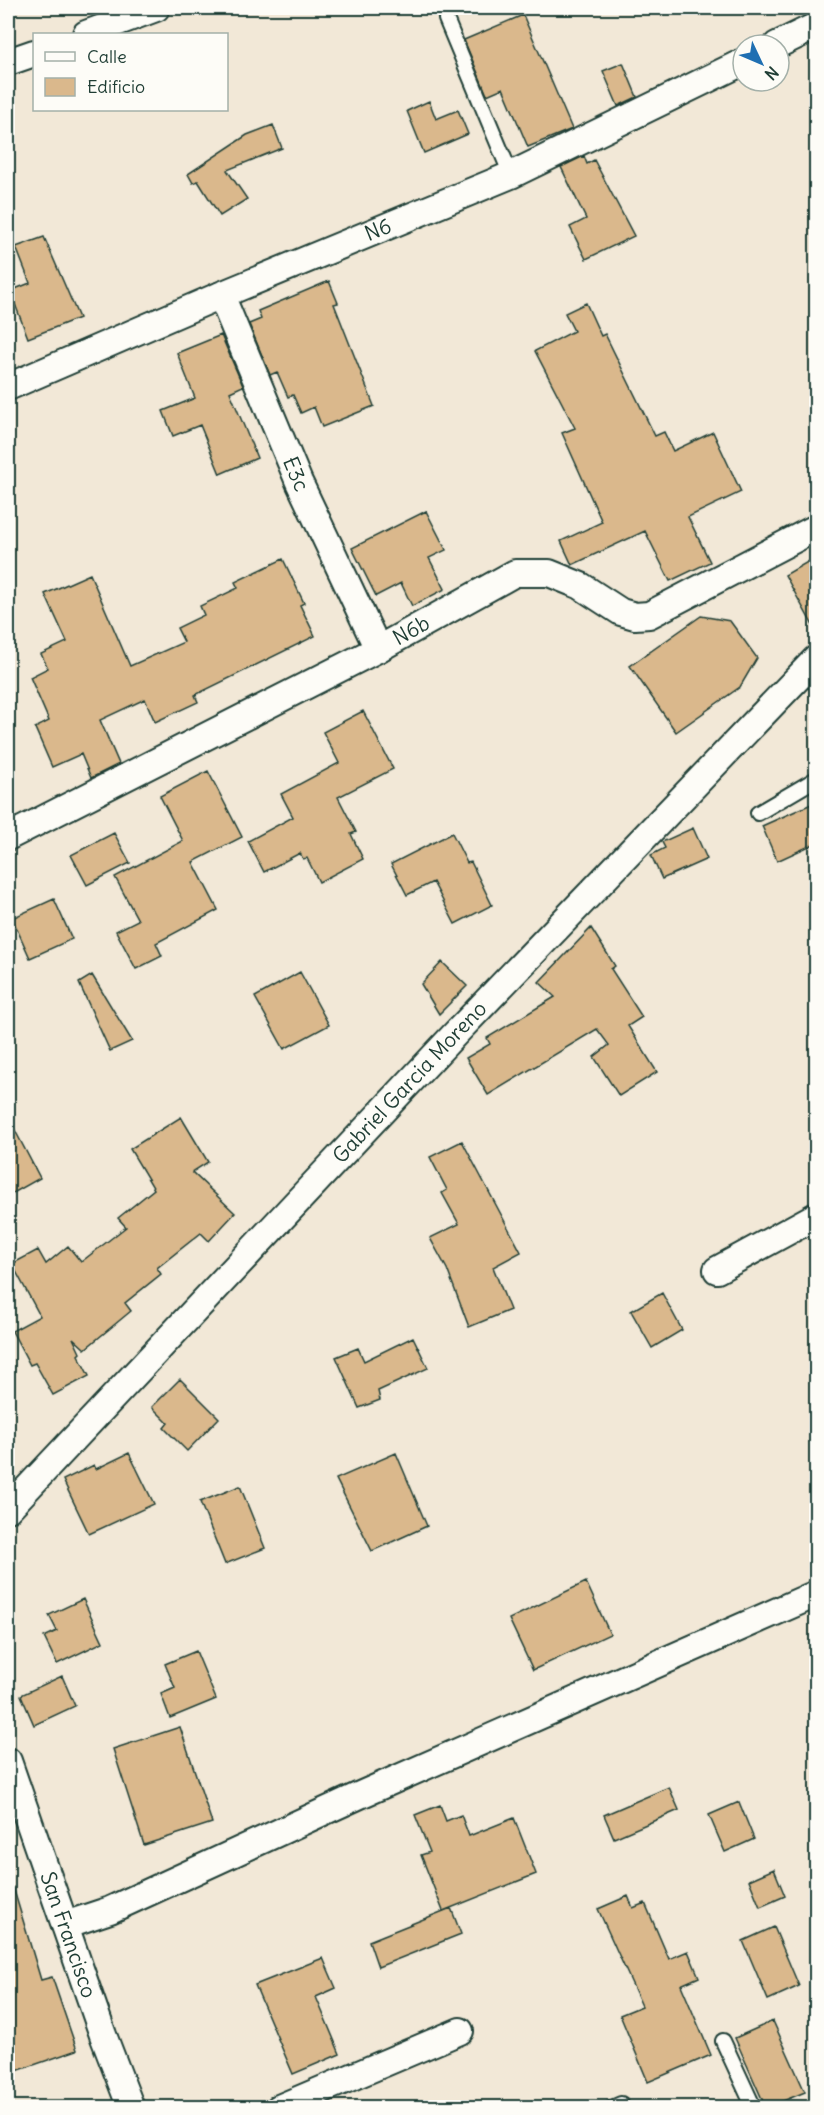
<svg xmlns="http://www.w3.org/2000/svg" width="824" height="2115" font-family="Delius,sans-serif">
  <rect width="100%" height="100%" fill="#f2e8d7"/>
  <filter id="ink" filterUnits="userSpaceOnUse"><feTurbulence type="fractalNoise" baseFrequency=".0167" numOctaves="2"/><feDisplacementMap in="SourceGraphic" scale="12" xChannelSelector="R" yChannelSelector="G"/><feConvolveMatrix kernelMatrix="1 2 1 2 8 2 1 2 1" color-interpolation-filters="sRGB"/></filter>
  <g filter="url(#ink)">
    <path fill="#dab88c" stroke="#1f3d34" stroke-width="1.5" d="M 523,15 L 572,129 L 528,147 L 503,88 L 487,95 L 464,40 Z
      M 623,63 L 637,97 L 618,106 L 603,71 Z
      M 429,101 L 436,119 L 458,110 L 468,134 L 424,153 L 407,111 Z
      M 273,125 L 282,148 L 227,170 L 247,199 L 220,216 L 198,181 L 193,183 L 188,174 L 247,135 Z
      M 584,156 L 587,164 L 594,160 L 634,236 L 586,259 L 570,227 L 586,219 L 561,167 Z
      M 44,237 L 79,318 L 28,338 L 10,291 L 30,283 L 16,247 Z
      M 329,281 L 338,303 L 334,304 L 374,406 L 322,427 L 314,407 L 301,413 L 293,395 L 288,397 L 277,372 L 270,375 L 249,324 L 261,319 L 258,311 Z
      M 586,303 L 601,336 L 605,334 L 655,436 L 664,432 L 673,451 L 713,432 L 741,492 L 688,517 L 710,562 L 670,581 L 645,531 L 572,565 L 561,541 L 602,522 L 562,433 L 575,428 L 535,351 L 574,331 L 565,313 Z
      M 221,335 L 243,386 L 230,392 L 257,458 L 220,474 L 200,425 L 173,436 L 163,411 L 195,398 L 177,353 Z
      M 426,511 L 446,550 L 429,558 L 445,589 L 412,606 L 401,583 L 376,596 L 352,548 Z
      M 816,557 L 816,631 L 785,575 Z
      M 283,559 L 304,603 L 300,605 L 315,636 L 195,695 L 198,702 L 155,722 L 145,699 L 100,720 L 119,764 L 91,778 L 81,754 L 52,767 L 35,728 L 49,721 L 30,677 L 48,668 L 41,654 L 67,642 L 45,594 L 90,574 L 130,666 L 184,642 L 177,628 L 204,615 L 200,606 L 238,588 L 235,582 Z
      M 701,616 L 730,621 L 757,658 L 740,687 L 676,732 L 630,666 Z
      M 363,711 L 393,769 L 338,797 L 356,832 L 351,834 L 363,859 L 319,882 L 307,858 L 303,859 L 300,853 L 264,872 L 248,841 L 293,817 L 281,794 L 339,763 L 323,732 Z
      M 208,771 L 242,837 L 193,862 L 218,910 L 156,943 L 162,956 L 136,969 L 116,931 L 138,920 L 115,877 L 183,841 L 160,796 Z
      M 816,802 L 816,843 L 777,861 L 762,826 Z
      M 693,828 L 707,859 L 662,879 L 651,855 L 665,848 L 662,842 Z
      M 114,833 L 130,863 L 87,885 L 71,855 Z
      M 452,833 L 467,863 L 471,862 L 492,905 L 455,924 L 433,882 L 407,895 L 391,864 Z
      M 54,899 L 72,939 L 30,958 L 12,918 Z
      M 591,928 L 615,966 L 611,969 L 642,1017 L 628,1026 L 657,1072 L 619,1096 L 594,1057 L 609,1045 L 597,1029 L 488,1095 L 466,1058 L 490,1044 L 487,1038 L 555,997 L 539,982 Z
      M 442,962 L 467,986 L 439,1014 L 421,984 Z
      M 300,972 L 329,1025 L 284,1049 L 255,997 Z
      M 92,975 L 132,1041 L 110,1051 L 79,983 Z
      M 8,1117 L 40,1178 L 8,1196 Z
      M 181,1117 L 208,1162 L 192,1172 L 235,1213 L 209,1241 L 201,1233 L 157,1268 L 161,1274 L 125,1303 L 131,1311 L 85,1349 L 73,1338 L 80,1353 L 78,1355 L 89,1376 L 53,1395 L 35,1363 L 30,1365 L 12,1331 L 40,1316 L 12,1264 L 38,1250 L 46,1264 L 68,1246 L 81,1262 L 126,1227 L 118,1218 L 154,1189 L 130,1149 Z
      M 462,1141 L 521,1252 L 493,1267 L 510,1310 L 469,1327 L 447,1269 L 430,1238 L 459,1224 L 442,1193 L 447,1190 L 430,1157 Z
      M 662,1293 L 682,1330 L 652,1348 L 631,1311 Z
      M 413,1337 L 428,1368 L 378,1391 L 380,1400 L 359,1408 L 336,1357 L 358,1348 L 364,1361 Z
      M 180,1379 L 219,1418 L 187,1451 L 164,1428 L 168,1423 L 152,1407 Z
      M 129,1453 L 154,1504 L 89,1534 L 63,1480 L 94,1465 L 96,1469 Z
      M 396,1453 L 427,1526 L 372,1551 L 336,1479 Z
      M 240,1486 L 265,1548 L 225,1564 L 200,1502 Z
      M 586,1582 L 610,1634 L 533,1670 L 509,1619 Z
      M 83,1599 L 103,1642 L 57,1664 L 44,1637 L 57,1631 L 49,1615 Z
      M 196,1651 L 216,1699 L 170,1718 L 161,1694 L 175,1688 L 165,1664 Z
      M 62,1676 L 75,1706 L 34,1725 L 21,1695 Z
      M 180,1727 L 212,1823 L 144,1845 L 113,1749 Z
      M 669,1787 L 679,1810 L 614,1838 L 604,1815 Z
      M 739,1802 L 754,1839 L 725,1852 L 709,1815 Z
      M 440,1805 L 446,1821 L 461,1815 L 469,1836 L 514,1818 L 536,1874 L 443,1911 L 421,1855 L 430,1852 L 415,1815 Z
      M 774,1869 L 785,1896 L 760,1907 L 749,1880 Z
      M 13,1887 L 41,1980 L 52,1977 L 77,2050 L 8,2074 L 8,1888 Z
      M 628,1896 L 633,1908 L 645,1903 L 669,1959 L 688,1951 L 699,1977 L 681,1985 L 711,2055 L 648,2082 L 620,2015 L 642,2006 L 598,1909 Z
      M 451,1908 L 461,1934 L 378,1967 L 369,1941 Z
      M 774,1927 L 799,1986 L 768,2000 L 743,1941 Z
      M 323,1958 L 336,1988 L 316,1997 L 340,2054 L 293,2074 L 255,1985 Z
      M 773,2021 L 805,2092 L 766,2108 L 735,2038 Z"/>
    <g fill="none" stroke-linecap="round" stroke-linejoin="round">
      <defs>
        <path id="service" d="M 446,19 L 511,175
          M 806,671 L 816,684
          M 758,813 L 816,779
          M 723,2041 L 754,2108
          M 612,2108 L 621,2104"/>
        <g id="minor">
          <path d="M 86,34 L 156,8"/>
          <path d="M 777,45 L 816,26"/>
          <path d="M 8,62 L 34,53"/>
          <path id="s1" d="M 221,295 L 299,482 L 378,649"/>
          <path id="s2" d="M 8,387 L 221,295 L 511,175 L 743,62"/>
          <path id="s3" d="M 8,837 L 378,649 L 515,573 L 549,573 L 581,586 L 621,612 L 635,616 L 649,615 L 816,528"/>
          <path d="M 717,1270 L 816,1216"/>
          <path id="s4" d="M 8,1509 L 455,1034 L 816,659"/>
          <path id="s5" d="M 8,1761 L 103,2035 L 131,2108"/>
          <path d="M 65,1925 L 110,1910 L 360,1795 L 816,1594"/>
          <path d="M 279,2108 L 460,2031"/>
        </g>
      </defs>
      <use href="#service" stroke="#1f3d34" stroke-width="18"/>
      <use href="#minor" stroke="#1f3d34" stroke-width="30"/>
      <use href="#service" stroke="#fdfcf7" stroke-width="14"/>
      <use href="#minor" stroke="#fdfcf7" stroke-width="26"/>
    </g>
  </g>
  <g text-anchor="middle" stroke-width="6" stroke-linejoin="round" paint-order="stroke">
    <g font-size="21" fill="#1f3d34" stroke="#fdfcf7">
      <text dy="7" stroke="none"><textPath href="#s2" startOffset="402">N6</textPath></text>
      <text dy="7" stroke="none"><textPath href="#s1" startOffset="194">E3c</textPath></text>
      <text dy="7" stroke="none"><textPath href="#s3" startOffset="453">N6b</textPath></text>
      <text dy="7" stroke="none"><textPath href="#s4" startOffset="586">Gabriel Garcia Moreno</textPath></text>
      <text dy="7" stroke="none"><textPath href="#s5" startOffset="184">San Francisco</textPath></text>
    </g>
  </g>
  <rect width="824" height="2115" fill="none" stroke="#fdfcf7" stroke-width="30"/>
  <rect x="15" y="15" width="794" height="2085" fill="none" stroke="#1f3d34" stroke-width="2" filter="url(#ink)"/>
  <rect x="33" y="33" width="195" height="78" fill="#fdfcf7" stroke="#a4b0a9" stroke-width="1.5"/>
  <rect x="45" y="52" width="30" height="9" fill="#fdfcf7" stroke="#a4b0a9" stroke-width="1.5"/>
  <text x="87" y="63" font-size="18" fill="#1f3d34">Calle</text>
  <rect x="45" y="78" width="30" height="18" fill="#dab88c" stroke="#a4b0a9" stroke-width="1.5"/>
  <text x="87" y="93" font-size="18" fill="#1f3d34">Edificio</text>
  <g transform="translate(761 63) rotate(134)"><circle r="28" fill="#fdfcf7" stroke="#a4b0a9" stroke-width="1.5"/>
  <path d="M0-4.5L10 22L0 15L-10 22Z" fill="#1f6fb2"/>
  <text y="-9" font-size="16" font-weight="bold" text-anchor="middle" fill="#1f3d34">N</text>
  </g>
</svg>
